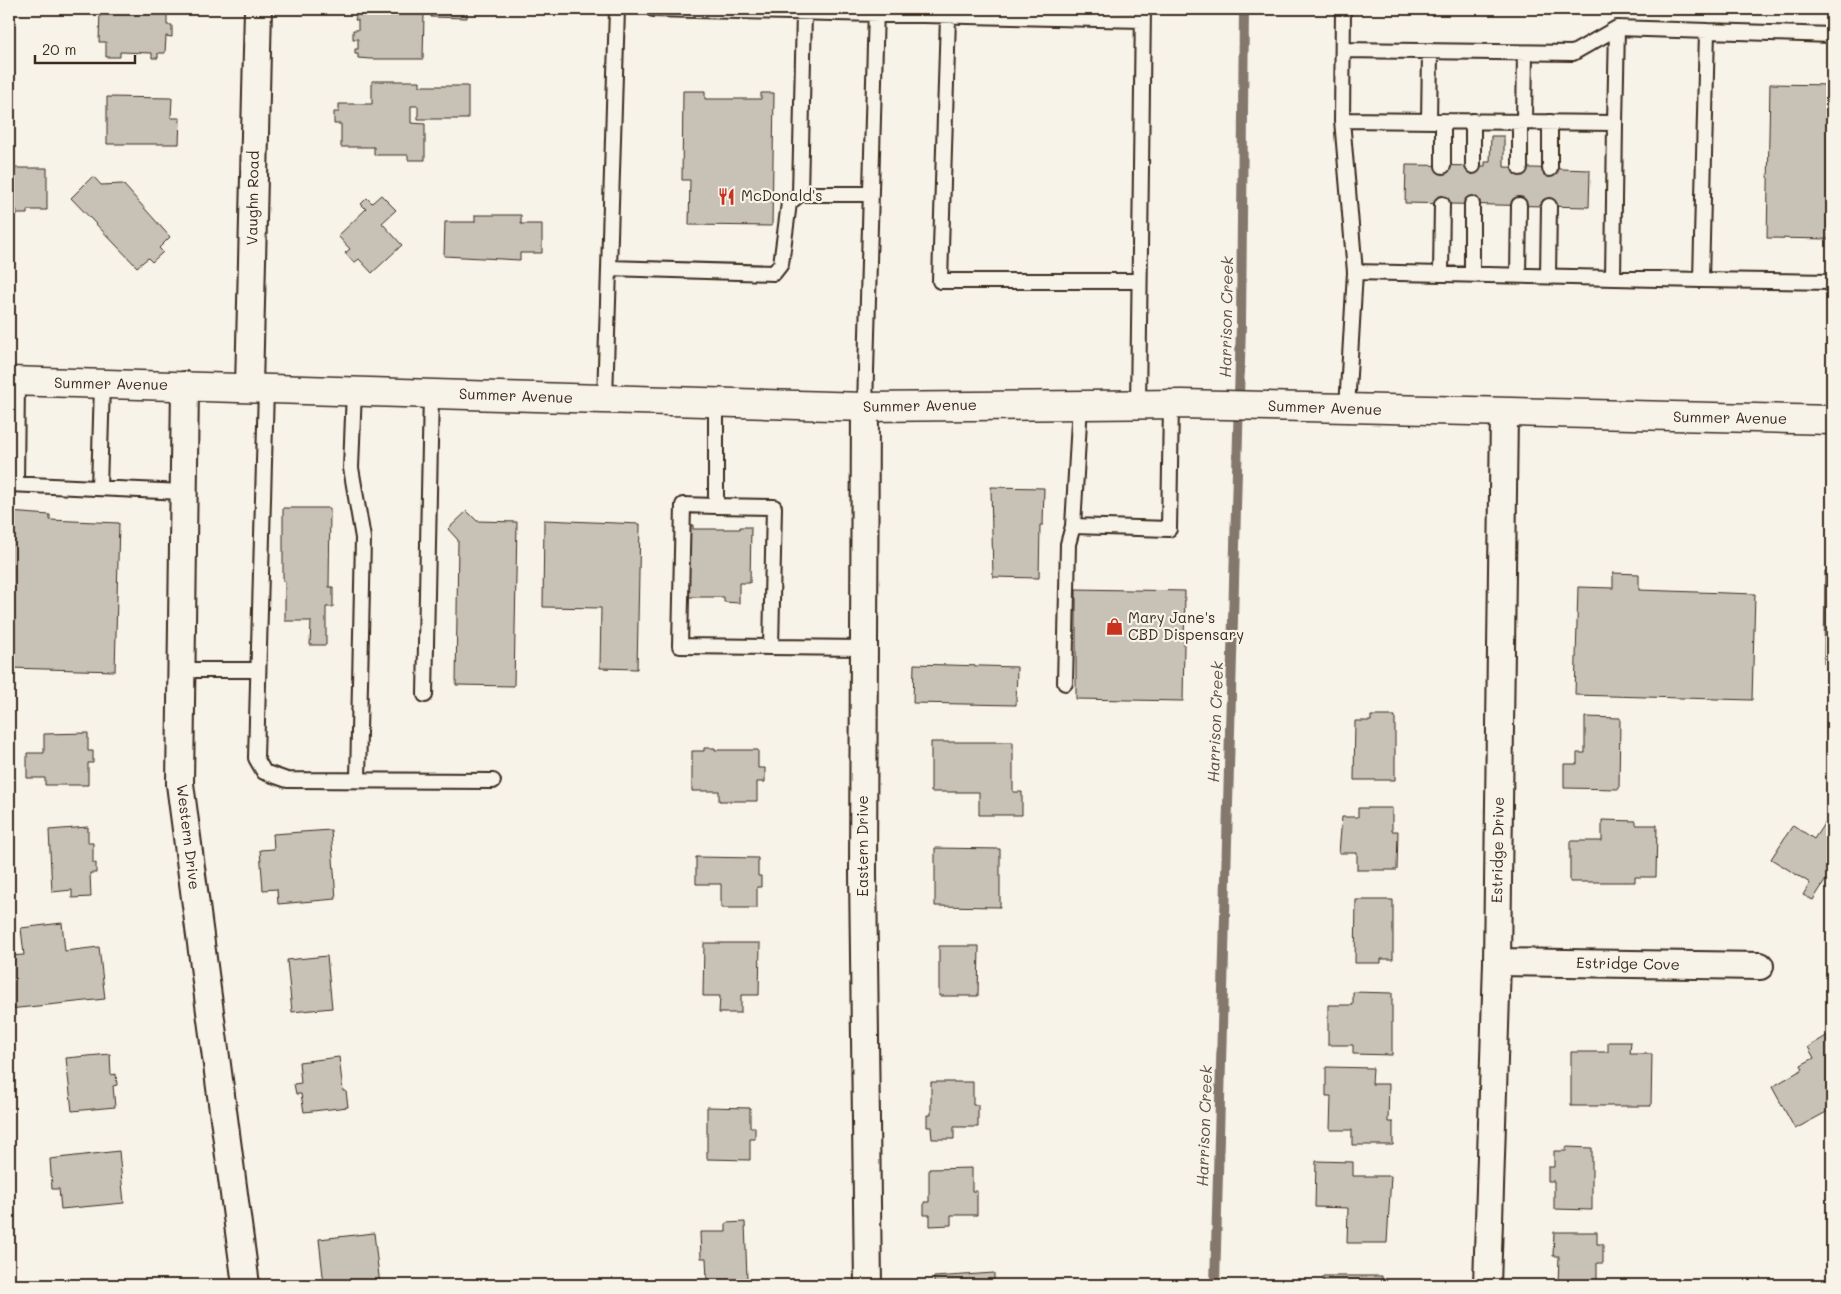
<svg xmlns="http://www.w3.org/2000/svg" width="1841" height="1294" font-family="Mali,sans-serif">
  <rect width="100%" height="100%" fill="#f7f3e8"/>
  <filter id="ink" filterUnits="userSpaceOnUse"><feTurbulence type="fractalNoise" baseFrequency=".02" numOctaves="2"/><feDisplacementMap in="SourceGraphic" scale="10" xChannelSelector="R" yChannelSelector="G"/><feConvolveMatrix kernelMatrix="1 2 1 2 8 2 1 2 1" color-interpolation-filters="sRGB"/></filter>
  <g filter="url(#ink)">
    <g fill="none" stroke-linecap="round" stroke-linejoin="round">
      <path stroke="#84786c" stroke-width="10" d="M 1215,1285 L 1241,324 L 1244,9"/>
    </g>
    <path fill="#c8c1b6" stroke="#3b2a1e" d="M 100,9 L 167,9 L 167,25 L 172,25 L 172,37 L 166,36 L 165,53 L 158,53 L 158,58 L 152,58 L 152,53 L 120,52 L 120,57 L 106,57 L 106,42 L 99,42 Z
      M 358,9 L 376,9 L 376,13 L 402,13 L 402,9 L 467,9 L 467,18 L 431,17 L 431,14 L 424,14 L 423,59 L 370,59 L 358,58 L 358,54 L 355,54 L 355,49 L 358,49 L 358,39 L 353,39 L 353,30 L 358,30 L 358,20 L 355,20 Z
      M 372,81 L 420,81 L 420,86 L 468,86 L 468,119 L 418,119 L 418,106 L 411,106 L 411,123 L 425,124 L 425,160 L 408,160 L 408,155 L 374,155 L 374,147 L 341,147 L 341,124 L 334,124 L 334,112 L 339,112 L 339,104 L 372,104 Z
      M 1770,84 L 1832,85 L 1832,239 L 1767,238 Z
      M 683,91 L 705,91 L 705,99 L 761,99 L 761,93 L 774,93 L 772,226 L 689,225 L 690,180 L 682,180 Z
      M 107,97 L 172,98 L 171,118 L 180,118 L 179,144 L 107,144 Z
      M 1491,136 L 1504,136 L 1504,167 L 1590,170 L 1589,207 L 1405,203 L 1406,165 L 1485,166 L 1485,162 L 1490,162 Z
      M 9,164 L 13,164 L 13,168 L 47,168 L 47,210 L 27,210 L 27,214 L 16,214 L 17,210 L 9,210 Z
      M 93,176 L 101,185 L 123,184 L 170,237 L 159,248 L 163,252 L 152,262 L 148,258 L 137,267 L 71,198 Z
      M 381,195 L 396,210 L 382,223 L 402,245 L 372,273 L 359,259 L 354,263 L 345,253 L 350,249 L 338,236 L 366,209 L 361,204 L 367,198 L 372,203 Z
      M 475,215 L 521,215 L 521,224 L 542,224 L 542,253 L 520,253 L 520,260 L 444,256 L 445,222 L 475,222 Z
      M 991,487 L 1044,488 L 1043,525 L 1040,525 L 1039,578 L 993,577 Z
      M 283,508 L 330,508 L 329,587 L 333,587 L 333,607 L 326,607 L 326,645 L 310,645 L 311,621 L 285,621 L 285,581 L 283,581 Z
      M 467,511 L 477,521 L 517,522 L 514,686 L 456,685 L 458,540 L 448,529 Z
      M 9,512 L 50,515 L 50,520 L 119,523 L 115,671 L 9,668 Z
      M 544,520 L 640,524 L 637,669 L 600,668 L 601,608 L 543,607 Z
      M 689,525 L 693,525 L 693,529 L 740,529 L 740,527 L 751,527 L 750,583 L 739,583 L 739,603 L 724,602 L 724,597 L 688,597 Z
      M 1825,571 L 1832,571 L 1832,664 L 1824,664 Z
      M 1613,573 L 1639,574 L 1639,590 L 1755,594 L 1752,700 L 1575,695 L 1578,587 L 1613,588 Z
      M 1076,589 L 1185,591 L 1183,701 L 1076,699 Z
      M 914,664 L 1017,667 L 1016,705 L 913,703 Z
      M 1371,716 L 1395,716 L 1395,780 L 1354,780 L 1355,721 L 1371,721 Z
      M 1585,717 L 1620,718 L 1619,789 L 1564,788 L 1564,764 L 1577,764 L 1577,753 L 1585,753 Z
      M 88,733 L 88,751 L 93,751 L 93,763 L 88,763 L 88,785 L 45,785 L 45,778 L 27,778 L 27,753 L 44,753 L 44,734 Z
      M 931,742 L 1013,742 L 1013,792 L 1022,792 L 1022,815 L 979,815 L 979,792 L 931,792 Z
      M 704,748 L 715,748 L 715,750 L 758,750 L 758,768 L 765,768 L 765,782 L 757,782 L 757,801 L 719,801 L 719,791 L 692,791 L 692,751 L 704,751 Z
      M 1358,808 L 1392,808 L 1392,831 L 1398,831 L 1397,870 L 1357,870 L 1357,853 L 1339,853 L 1342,817 L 1358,817 Z
      M 1831,813 L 1832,870 L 1813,900 L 1803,895 L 1810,883 L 1771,859 L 1793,825 L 1814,839 Z
      M 1602,820 L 1636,821 L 1636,825 L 1657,825 L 1656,877 L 1635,877 L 1635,882 L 1570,882 L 1570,841 L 1602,841 Z
      M 88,827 L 88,843 L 93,843 L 93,863 L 96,863 L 96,873 L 90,873 L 91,897 L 72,898 L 72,890 L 52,892 L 49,830 Z
      M 331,830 L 336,899 L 278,904 L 277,889 L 263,890 L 260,850 L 274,849 L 273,834 Z
      M 935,848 L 1000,849 L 1000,907 L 935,906 Z
      M 696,857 L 758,858 L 758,876 L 761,876 L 761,887 L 757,887 L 757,908 L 721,908 L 721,884 L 696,884 Z
      M 1356,900 L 1393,900 L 1393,959 L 1381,959 L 1381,963 L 1355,963 Z
      M 62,923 L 65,951 L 99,947 L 105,999 L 9,1009 L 9,956 L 24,955 L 21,928 Z
      M 704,943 L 760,943 L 759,995 L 741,995 L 741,1013 L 719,1013 L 720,996 L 703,996 Z
      M 939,946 L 979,946 L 978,996 L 939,996 Z
      M 327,956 L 332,1008 L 292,1012 L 287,960 Z
      M 1353,992 L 1392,993 L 1392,1055 L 1353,1054 L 1353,1045 L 1328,1045 L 1328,1005 L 1353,1005 Z
      M 1828,1035 L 1832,1043 L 1832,1109 L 1795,1129 L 1772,1087 L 1803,1069 L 1801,1065 L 1814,1058 L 1808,1047 Z
      M 1608,1042 L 1631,1042 L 1630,1054 L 1652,1054 L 1651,1106 L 1571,1106 L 1571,1052 L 1608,1052 Z
      M 110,1054 L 111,1075 L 116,1074 L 117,1085 L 113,1086 L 115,1107 L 72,1111 L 66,1058 Z
      M 339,1057 L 343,1091 L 346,1091 L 348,1107 L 304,1112 L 301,1094 L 296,1094 L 294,1084 L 301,1083 L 299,1062 Z
      M 1326,1067 L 1373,1068 L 1372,1084 L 1389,1084 L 1388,1122 L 1393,1122 L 1393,1145 L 1352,1145 L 1352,1130 L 1330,1130 L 1331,1096 L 1326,1096 Z
      M 931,1082 L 973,1082 L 973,1105 L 978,1105 L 978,1127 L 954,1127 L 954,1139 L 932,1139 L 931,1127 L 927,1127 L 927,1115 L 931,1115 Z
      M 707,1107 L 750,1108 L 750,1127 L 755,1127 L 755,1139 L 750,1139 L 750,1160 L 707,1159 Z
      M 1566,1147 L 1592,1148 L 1592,1210 L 1554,1209 L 1554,1181 L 1548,1181 L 1548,1167 L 1554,1167 L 1554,1151 L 1566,1151 Z
      M 119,1151 L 124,1203 L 61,1209 L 59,1189 L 52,1189 L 50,1159 Z
      M 1316,1161 L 1353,1162 L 1353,1176 L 1391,1176 L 1387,1243 L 1347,1243 L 1348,1208 L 1315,1207 Z
      M 972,1168 L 972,1191 L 977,1191 L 977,1215 L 951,1215 L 951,1225 L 930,1226 L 930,1215 L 924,1215 L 924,1202 L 929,1202 L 929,1169 Z
      M 745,1222 L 747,1279 L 707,1280 L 706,1258 L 701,1258 L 700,1232 L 726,1232 L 726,1223 Z
      M 1554,1232 L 1597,1232 L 1597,1244 L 1603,1244 L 1603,1263 L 1597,1263 L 1597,1285 L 1558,1285 L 1559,1256 L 1553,1256 Z
      M 374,1233 L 380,1285 L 324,1285 L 319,1239 Z
      M 994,1273 L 994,1285 L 934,1285 L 934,1277 Z
      M 1323,1276 L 1382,1276 L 1382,1285 L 1323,1285 Z"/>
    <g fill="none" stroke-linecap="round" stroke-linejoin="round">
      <defs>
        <path id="lane" d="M 653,9 L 1142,20
          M 1343,9 L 1342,120 L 1355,272 L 1347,408
          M 948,17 L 940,281 L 1139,281
          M 1343,50 L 1573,53 L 1617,28 L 1707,31
          M 1342,120 L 1615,123 L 1613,278
          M 1429,121 L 1430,51
          M 1443,121 L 1443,166
          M 1524,122 L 1525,53
          M 1615,123 L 1617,28
          M 1473,166 L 1473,121
          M 1520,168 L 1520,122
          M 1550,169 L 1550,122
          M 800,194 L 804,13
          M 1472,204 L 1472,275
          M 609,268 L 774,273 L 781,264 L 789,203 L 800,194 L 870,194
          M 1355,272 L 1701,280 L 1707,31 L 1832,35
          M 1441,273 L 1442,204
          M 1518,276 L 1519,205
          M 1548,276 L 1549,206
          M 1701,280 L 1832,282
          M 266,388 L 256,758 L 264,772 L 287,780 L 493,781
          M 354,390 L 351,468 L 363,538 L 358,780
          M 605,399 L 617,9
          M 1138,406 L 1143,9
          M 865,407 L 876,9
          M 9,484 L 183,492
          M 16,484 L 17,382
          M 99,488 L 102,384
          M 716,506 L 683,505 L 680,646 L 771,647 L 774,507 L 716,506 L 716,403
          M 1073,526 L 1169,529 L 1171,405
          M 771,647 L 864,648
          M 182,670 L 258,670
          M 1065,683 L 1068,544 L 1073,526 L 1080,404
          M 425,695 L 431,393"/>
        <path id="street" d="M 185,385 L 180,784 L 246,1285
          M 249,387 L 258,9
          M 865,407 L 863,873 L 868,1285
          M 1497,962 L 1760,966
          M 1487,1285 L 1497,962 L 1504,414"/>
        <path id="primary" d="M 9,381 L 865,407 L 1182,404 L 1832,420"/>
      </defs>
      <use href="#lane" stroke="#3b2a1e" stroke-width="18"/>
      <use href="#street" stroke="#3b2a1e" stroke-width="30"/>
      <use href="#primary" stroke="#3b2a1e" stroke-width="31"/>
      <use href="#lane" stroke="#f7f3e8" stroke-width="14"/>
      <use href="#street" stroke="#f7f3e8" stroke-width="26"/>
      <use href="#primary" stroke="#f7f3e8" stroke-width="28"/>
    </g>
  </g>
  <defs>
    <symbol id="restaurant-bare" viewBox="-9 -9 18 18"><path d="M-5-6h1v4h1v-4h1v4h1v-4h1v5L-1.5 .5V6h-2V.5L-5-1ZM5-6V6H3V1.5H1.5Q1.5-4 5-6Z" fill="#c8321e" stroke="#f7f3e8" stroke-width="2.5" paint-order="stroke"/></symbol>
    <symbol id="shop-bare" viewBox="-9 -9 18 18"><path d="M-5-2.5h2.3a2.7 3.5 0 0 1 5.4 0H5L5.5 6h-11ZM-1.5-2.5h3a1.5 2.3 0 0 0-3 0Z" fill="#c8321e" stroke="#f7f3e8" stroke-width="2.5" paint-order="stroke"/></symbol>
  </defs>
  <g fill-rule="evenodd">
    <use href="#restaurant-bare" x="714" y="184" width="25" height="25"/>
    <use href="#shop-bare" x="1102" y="614" width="25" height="25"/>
  </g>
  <g text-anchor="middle" stroke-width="4.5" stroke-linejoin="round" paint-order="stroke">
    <g font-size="15" fill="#3b2a1e" stroke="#f7f3e8" text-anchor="start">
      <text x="741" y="201">McDonald's</text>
      <text x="1128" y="623">Mary Jane's<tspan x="1128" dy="17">CBD Dispensary</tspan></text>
    </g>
    <g font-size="15" fill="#3b2a1e" stroke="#f7f3e8">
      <text transform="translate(253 198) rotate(-89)" y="5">Vaughn Road</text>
      <text transform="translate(111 384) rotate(1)" y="5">Summer Avenue</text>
      <text transform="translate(516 396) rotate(2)" y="5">Summer Avenue</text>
      <text transform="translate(920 406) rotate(-1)" y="5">Summer Avenue</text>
      <text transform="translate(1325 408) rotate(2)" y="5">Summer Avenue</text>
      <text transform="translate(1730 418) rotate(1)" y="5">Summer Avenue</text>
      <text transform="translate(188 837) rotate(83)" y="5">Western Drive</text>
      <text transform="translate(863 846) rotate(-90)" y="5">Eastern Drive</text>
      <text transform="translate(1498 850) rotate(-89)" y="5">Estridge Drive</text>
      <text transform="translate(1628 964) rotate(1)" y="5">Estridge Cove</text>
    </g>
    <g font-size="16" font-style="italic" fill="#5f5145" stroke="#f7f3e8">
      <text transform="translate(1226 317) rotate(-89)" y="6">Harrison Creek</text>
      <text transform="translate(1215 722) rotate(-88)" y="6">Harrison Creek</text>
      <text transform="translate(1204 1126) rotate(-88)" y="6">Harrison Creek</text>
    </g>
  </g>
  <rect width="1841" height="1294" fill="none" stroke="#f7f3e8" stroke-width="30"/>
  <rect x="15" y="15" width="1811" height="1264" fill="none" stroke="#3b2a1e" stroke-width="2" filter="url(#ink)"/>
  <path d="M35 55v8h100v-8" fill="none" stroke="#3b2a1e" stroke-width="2.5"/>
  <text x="42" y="55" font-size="15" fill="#3b2a1e" stroke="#f7f3e8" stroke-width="4" paint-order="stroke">20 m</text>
</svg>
